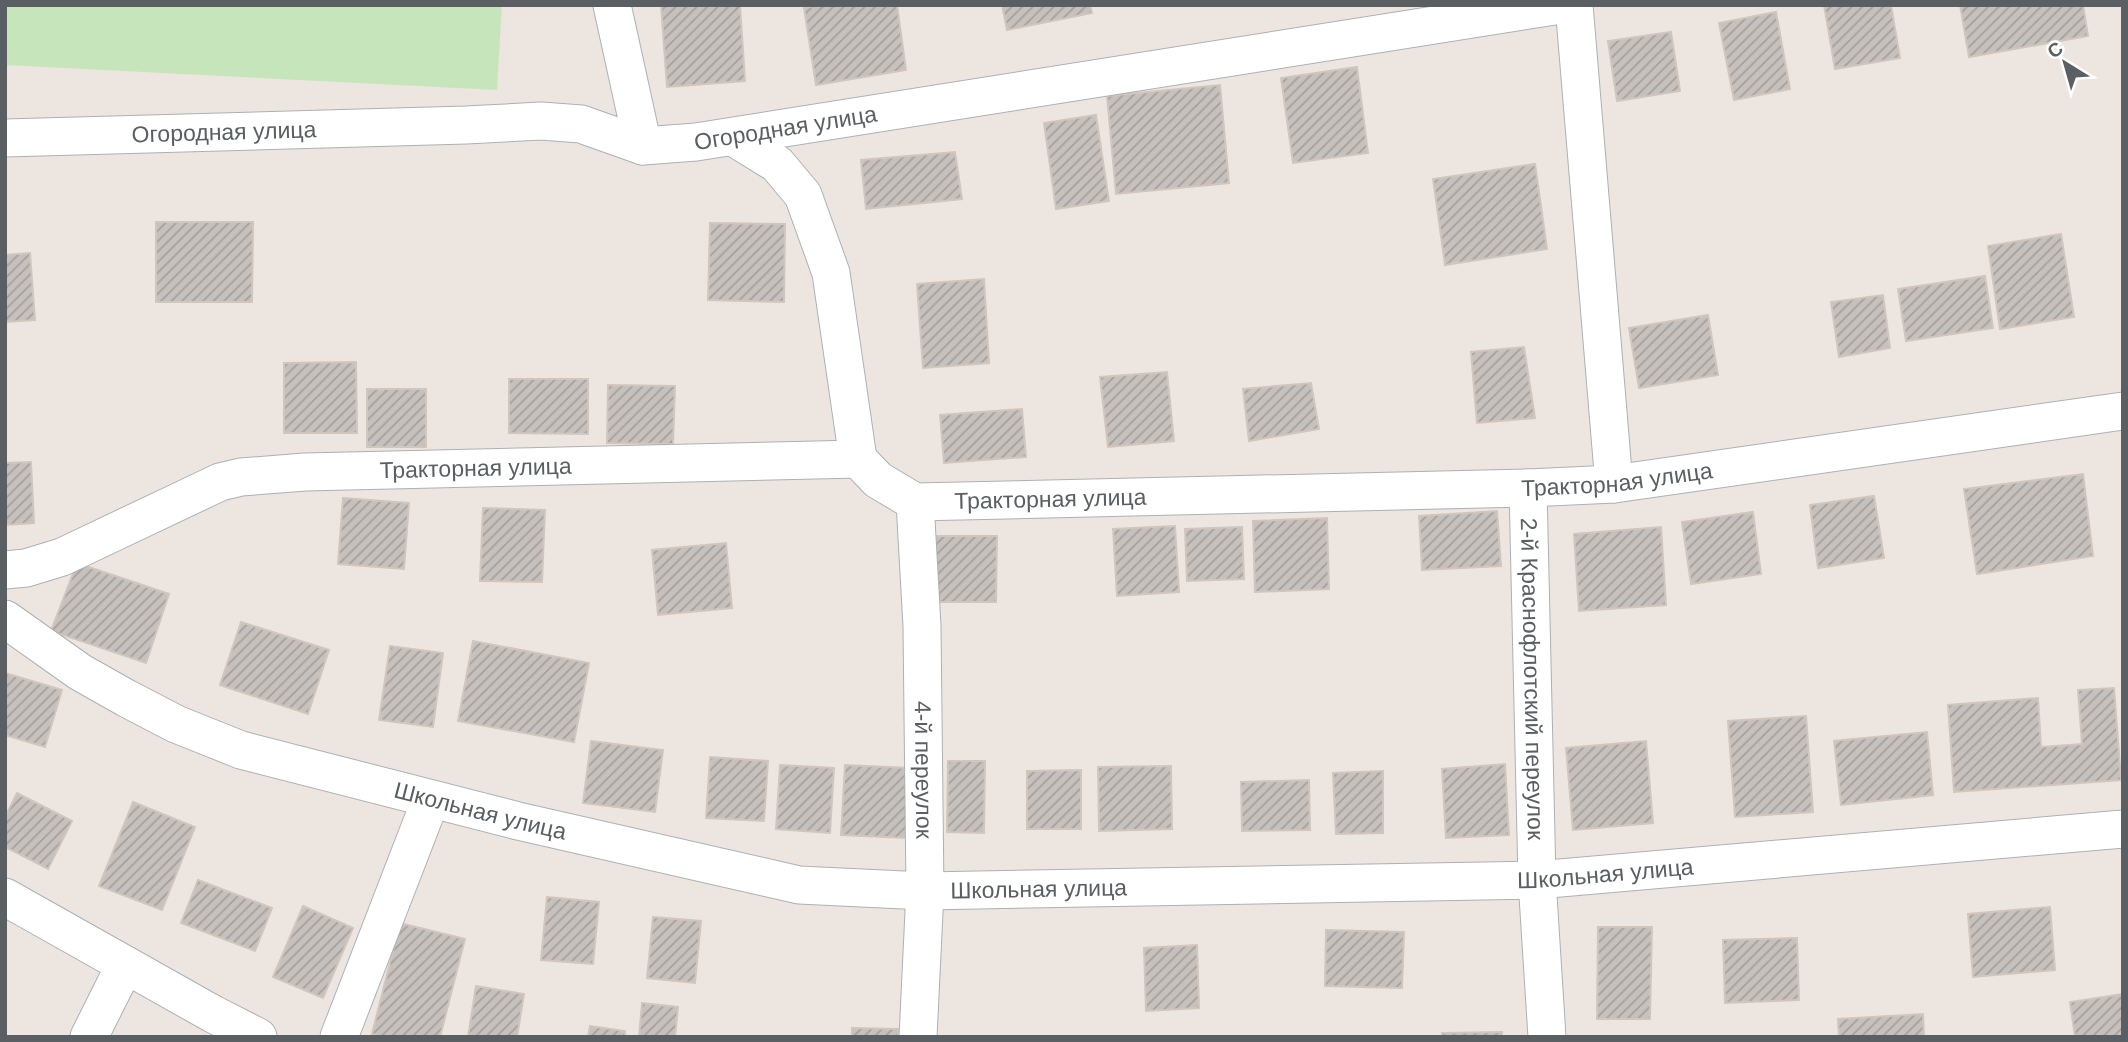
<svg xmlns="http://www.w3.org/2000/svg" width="2128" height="1042" font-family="Helvetica,sans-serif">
  <defs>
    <pattern id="building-hatch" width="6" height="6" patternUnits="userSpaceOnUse" patternTransform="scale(1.75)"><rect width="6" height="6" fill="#c7c1bd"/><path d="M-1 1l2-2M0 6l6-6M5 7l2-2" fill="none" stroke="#a5a09d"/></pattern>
  </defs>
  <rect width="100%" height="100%" fill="#ede6e0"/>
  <path fill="#c7e5bb" d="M 5,5 L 502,5 L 497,90 L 5,65 Z"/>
  <path fill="url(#building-hatch)" stroke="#d1c6be" stroke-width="2" d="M 661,5 L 740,5 L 745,81 L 667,87 Z
    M 820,5 L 897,5 L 906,70 L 816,85 L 804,8 Z
    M 1002,5 L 1090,5 L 1092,13 L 1007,30 Z
    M 1824,5 L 1891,5 L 1900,58 L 1835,69 Z
    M 1960,5 L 2083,5 L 2088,36 L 1969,57 Z
    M 1776,12 L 1790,89 L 1734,100 L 1719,23 Z
    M 1671,32 L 1680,91 L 1617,101 L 1608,41 Z
    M 1357,67 L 1368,153 L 1293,163 L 1281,78 Z
    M 1220,85 L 1229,183 L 1116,194 L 1107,96 Z
    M 1096,115 L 1109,201 L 1056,209 L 1044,123 Z
    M 955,152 L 962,199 L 866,209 L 861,160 Z
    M 1535,164 L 1547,249 L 1445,265 L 1433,179 Z
    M 156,222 L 253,222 L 252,302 L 156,302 Z
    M 710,223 L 785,224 L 784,302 L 708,300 Z
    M 2061,234 L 2074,317 L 2000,329 L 1988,246 Z
    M 30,253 L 35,320 L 5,322 L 5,255 Z
    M 1985,276 L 1993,328 L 1906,341 L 1898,289 Z
    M 984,279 L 989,363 L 923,368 L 917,284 Z
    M 1883,295 L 1890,348 L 1839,357 L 1831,302 Z
    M 1708,315 L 1718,375 L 1639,388 L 1629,328 Z
    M 1524,347 L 1535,418 L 1477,423 L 1471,352 Z
    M 356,362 L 357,433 L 284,433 L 284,363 Z
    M 1167,372 L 1174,441 L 1108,447 L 1100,377 Z
    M 509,379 L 588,379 L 588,434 L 509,433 Z
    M 1311,383 L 1319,429 L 1249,441 L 1243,389 Z
    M 608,385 L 675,386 L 673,444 L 607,443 Z
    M 367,389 L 426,389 L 426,447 L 367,447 Z
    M 1022,409 L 1026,457 L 944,463 L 940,415 Z
    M 31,462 L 34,523 L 5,525 L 5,463 Z
    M 2083,474 L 2093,556 L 1977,574 L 1964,489 Z
    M 1874,496 L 1884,558 L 1818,568 L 1810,505 Z
    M 343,498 L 409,503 L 404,569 L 338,564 Z
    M 483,508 L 545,510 L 542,582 L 480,581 Z
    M 1497,511 L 1501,566 L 1422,570 L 1419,516 Z
    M 1753,512 L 1761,574 L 1691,584 L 1682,522 Z
    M 1327,518 L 1329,589 L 1255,592 L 1253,521 Z
    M 1175,526 L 1179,592 L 1117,596 L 1113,529 Z
    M 1242,527 L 1244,579 L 1187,581 L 1185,529 Z
    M 1661,527 L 1666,605 L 1579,611 L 1574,534 Z
    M 930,536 L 997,536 L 996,602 L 930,602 Z
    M 726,543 L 732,608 L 658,615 L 652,550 Z
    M 77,563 L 169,594 L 146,663 L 51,631 Z
    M 241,622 L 329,650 L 308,714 L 220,685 Z
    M 473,641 L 589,663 L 574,742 L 458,721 Z
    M 390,646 L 443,653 L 433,727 L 379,720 Z
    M 5,673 L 62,690 L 45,747 L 5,735 Z
    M 2114,688 L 2121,780 L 1954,792 L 1948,705 L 2038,698 L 2041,747 L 2082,744 L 2078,690 Z
    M 1806,716 L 1813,812 L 1735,817 L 1728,721 Z
    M 1927,732 L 1933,795 L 1841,805 L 1834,741 Z
    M 591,741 L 663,750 L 655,812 L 583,803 Z
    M 1646,741 L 1653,823 L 1573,830 L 1566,748 Z
    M 710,757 L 768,761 L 764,821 L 706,818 Z
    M 948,761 L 985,761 L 984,833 L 947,832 Z
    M 1505,764 L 1509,835 L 1446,838 L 1442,769 Z
    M 780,765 L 834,768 L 830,833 L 776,829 Z
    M 845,765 L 909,768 L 906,838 L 841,835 Z
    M 1171,766 L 1172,829 L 1099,831 L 1098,767 Z
    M 1081,770 L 1081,829 L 1027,829 L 1027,771 Z
    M 1383,771 L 1383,833 L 1336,834 L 1333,773 Z
    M 1309,780 L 1310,830 L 1242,831 L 1241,782 Z
    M 17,793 L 72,821 L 48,869 L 5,847 L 5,817 Z
    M 133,802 L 195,827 L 162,910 L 99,886 Z
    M 198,880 L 272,908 L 255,951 L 181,923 Z
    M 547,897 L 599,902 L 593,964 L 541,960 Z
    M 303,906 L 353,928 L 323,998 L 273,977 Z
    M 2050,907 L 2055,970 L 1973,977 L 1968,914 Z
    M 653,917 L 701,921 L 695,983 L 647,978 Z
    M 400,923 L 465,939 L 440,1037 L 382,1037 L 372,1034 Z
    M 1598,927 L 1652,927 L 1650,1019 L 1597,1019 Z
    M 1326,930 L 1404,932 L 1402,988 L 1325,986 Z
    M 1797,938 L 1799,1000 L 1725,1003 L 1723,940 Z
    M 1197,945 L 1199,1008 L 1146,1011 L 1144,948 Z
    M 476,986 L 524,994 L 517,1037 L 468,1037 Z
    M 2123,994 L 2123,1037 L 2075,1037 L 2070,1002 Z
    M 642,1003 L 678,1007 L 675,1037 L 639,1037 Z
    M 1923,1014 L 1924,1037 L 1839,1037 L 1838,1019 Z
    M 590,1026 L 625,1031 L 625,1037 L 588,1037 Z
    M 852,1028 L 898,1029 L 898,1037 L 852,1037 Z
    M 1502,1032 L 1502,1037 L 1442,1037 L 1442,1033 Z"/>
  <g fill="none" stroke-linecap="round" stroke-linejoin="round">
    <defs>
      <g id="street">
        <path d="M 612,5 L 643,146"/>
        <path d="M 1574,5 L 1614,484"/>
        <path d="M 733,137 L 777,164 L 803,195 L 831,273 L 858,459"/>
        <path id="s1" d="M 5,138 L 466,125 L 541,121 L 581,124 L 643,146 L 696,142 L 1561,5"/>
        <path id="s2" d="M 1528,488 L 1537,880 L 1547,1037"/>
        <path id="s3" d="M 915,502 L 922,626 L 925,891 L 918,1037"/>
        <path id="s4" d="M 5,570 L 26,568 L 62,557 L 220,482 L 241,477 L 305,472 L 858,459 L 878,480 L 915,502 L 1528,488 L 1614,484 L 2123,411"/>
        <path id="s5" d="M 5,619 L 80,672 L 126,698 L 176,724 L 241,750 L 518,821 L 799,885 L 925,891 L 1537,880 L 2123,829"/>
        <path d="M 5,897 L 213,1014 L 258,1037"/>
        <path d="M 89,1037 L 125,965"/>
        <path d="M 339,1037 L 431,799"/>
      </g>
    </defs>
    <use href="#street" stroke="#acb1b4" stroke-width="39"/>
    <use href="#street" stroke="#fff" stroke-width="37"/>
  </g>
  <g text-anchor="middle" stroke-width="5" stroke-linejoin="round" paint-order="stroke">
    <g font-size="23" fill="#595f62" stroke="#fff">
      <text dy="8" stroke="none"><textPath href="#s1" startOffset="786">Огородная улица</textPath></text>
      <text dy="8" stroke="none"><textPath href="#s1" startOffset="219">Огородная улица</textPath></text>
      <text dy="8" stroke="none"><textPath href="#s4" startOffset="490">Тракторная улица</textPath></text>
      <text dy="8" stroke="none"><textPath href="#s4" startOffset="1647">Тракторная улица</textPath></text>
      <text dy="8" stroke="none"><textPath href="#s4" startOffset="1080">Тракторная улица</textPath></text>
      <text dy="8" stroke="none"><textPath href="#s2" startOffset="191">2-й Краснофлотский переулок</textPath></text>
      <text dy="8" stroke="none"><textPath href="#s3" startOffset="268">4-й переулок</textPath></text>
      <text dy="8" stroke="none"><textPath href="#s5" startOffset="518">Школьная улица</textPath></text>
      <text dy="8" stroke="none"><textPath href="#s5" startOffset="1652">Школьная улица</textPath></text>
      <text dy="8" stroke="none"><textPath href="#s5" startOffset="1085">Школьная улица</textPath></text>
    </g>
  </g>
  <rect width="2128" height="1042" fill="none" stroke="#595f62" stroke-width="14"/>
  <g transform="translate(2065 63) rotate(323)" stroke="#ffffff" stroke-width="5" paint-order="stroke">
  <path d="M0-5L12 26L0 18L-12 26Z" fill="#595f62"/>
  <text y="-10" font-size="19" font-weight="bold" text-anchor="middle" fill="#595f62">С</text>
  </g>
</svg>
